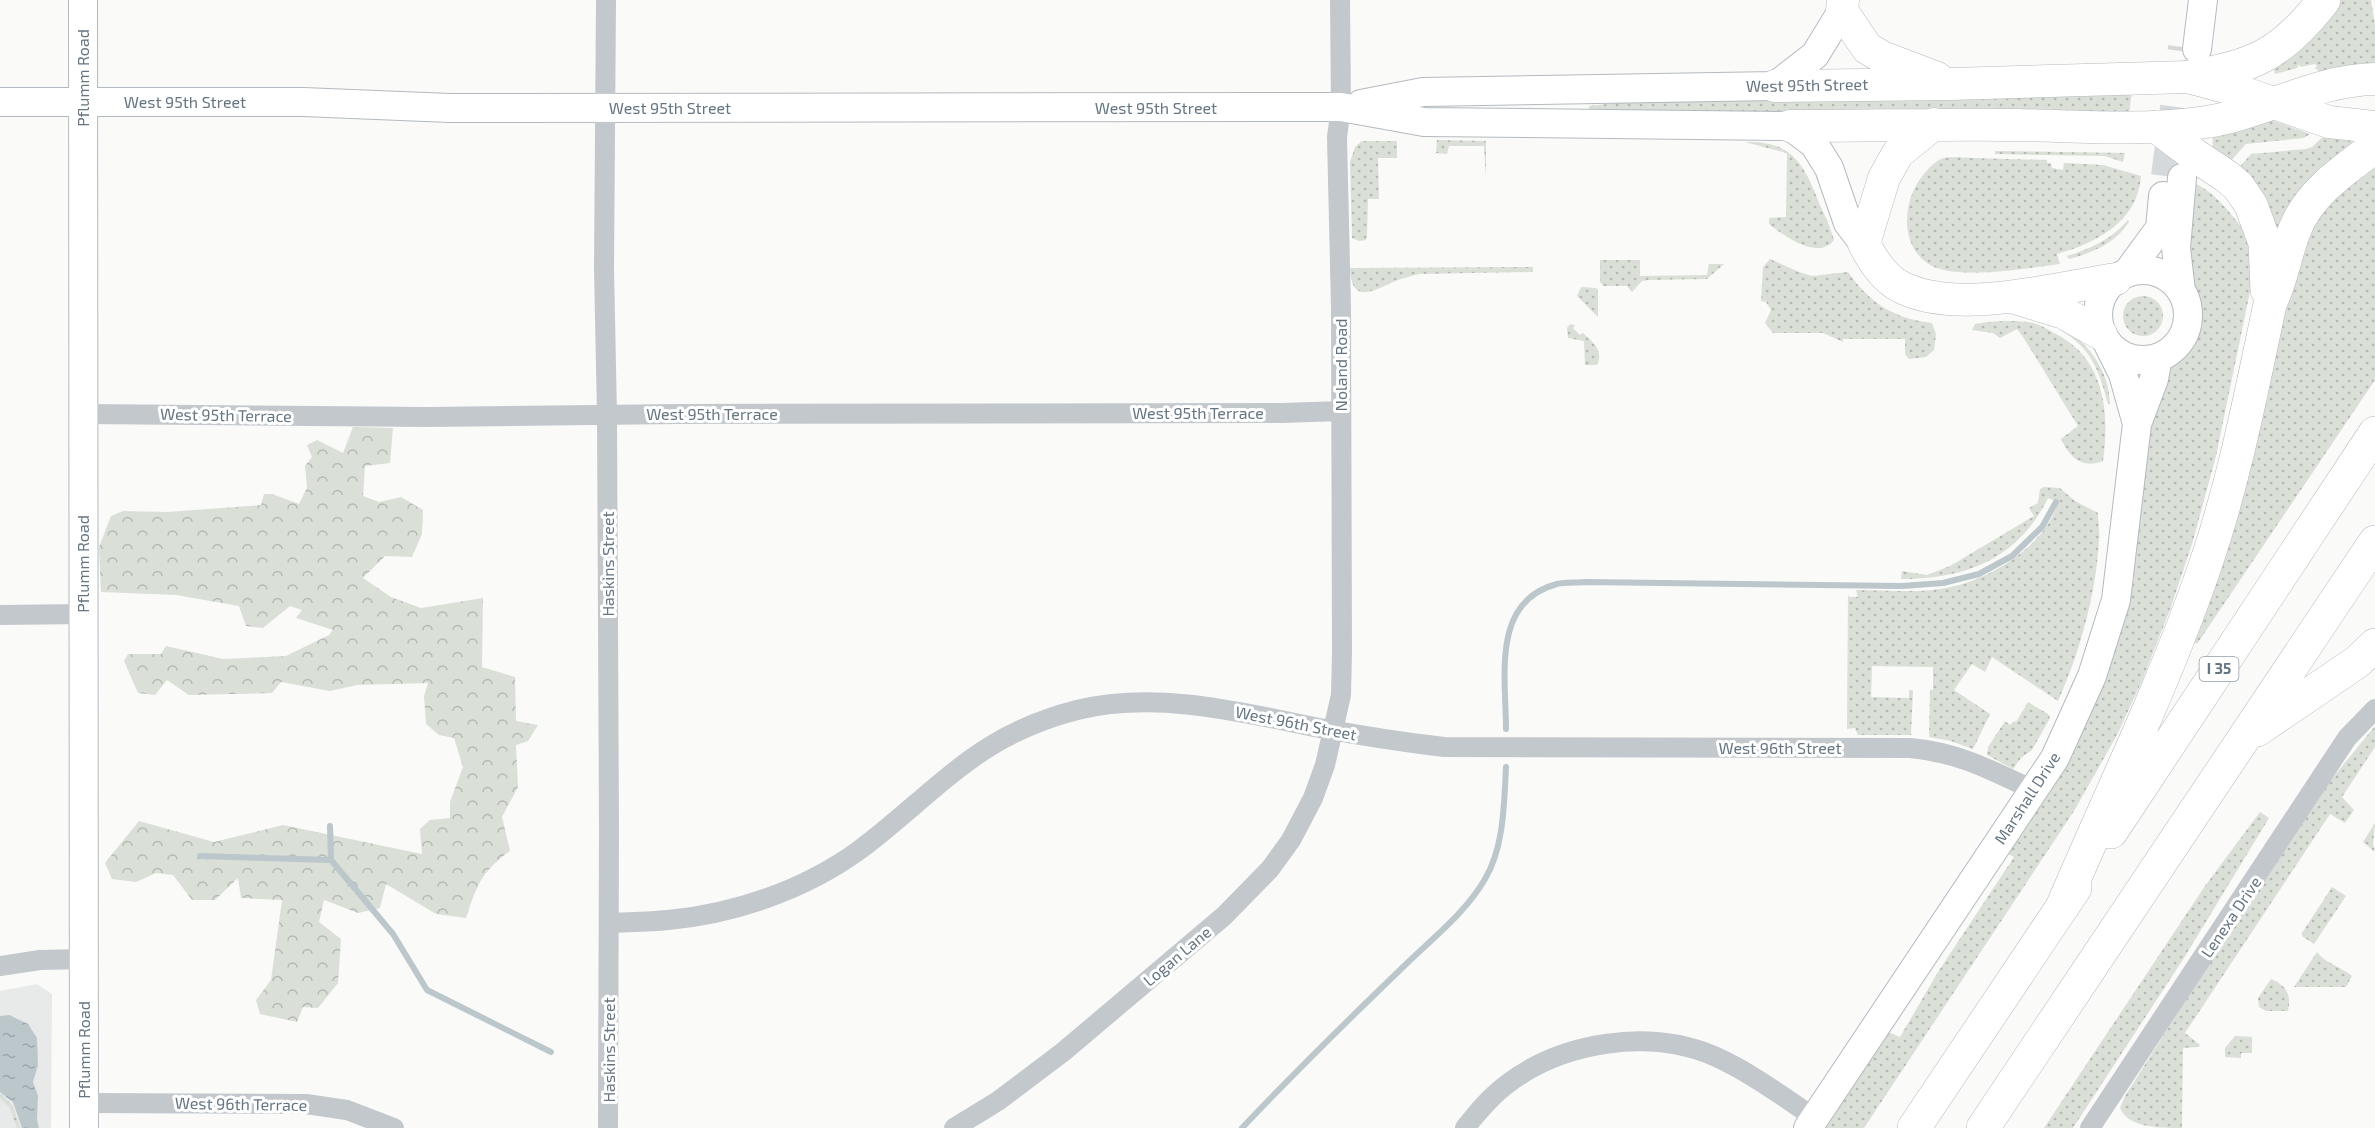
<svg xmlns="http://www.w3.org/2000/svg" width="2375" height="1128" font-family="'Exo 2',sans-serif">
  <defs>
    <pattern id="grass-dots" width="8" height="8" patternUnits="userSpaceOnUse" patternTransform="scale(1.5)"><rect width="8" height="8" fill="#dadfd7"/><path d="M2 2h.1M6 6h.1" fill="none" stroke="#b4b9b4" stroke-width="1.8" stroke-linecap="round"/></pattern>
    <pattern id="forest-crowns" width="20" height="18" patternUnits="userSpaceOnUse" patternTransform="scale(1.5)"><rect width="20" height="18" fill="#dadfd7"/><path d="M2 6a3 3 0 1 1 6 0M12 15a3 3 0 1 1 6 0" fill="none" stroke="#b4b9b4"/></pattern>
    <pattern id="water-ripples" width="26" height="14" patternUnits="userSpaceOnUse" patternTransform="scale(1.5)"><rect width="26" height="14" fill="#bbc7cb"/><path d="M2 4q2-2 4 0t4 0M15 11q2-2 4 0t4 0" fill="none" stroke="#9ca6aa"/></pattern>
  </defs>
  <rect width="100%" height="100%" fill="#fafaf8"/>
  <path fill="#e8e9e9" d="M 37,984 L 52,994 L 51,1128 L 0,1128 L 0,991 Z"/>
  <path fill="url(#grass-dots)" d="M 2340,0 L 2371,0 L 2375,25 L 2375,67 L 2321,73 L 2315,68 L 2317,66 L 2315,64 L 2300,67 L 2299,64 L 2297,68 L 2275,74 L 2274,70 C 2302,51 2320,27 2340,0 Z
    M 2132,90 L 2129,116 L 1871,111 L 1589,111 L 1589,106 L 1642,100 Z
    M 2272,120 L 2310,134 L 2304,138 L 2246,144 L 2229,163 L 2212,154 L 2213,136 L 2241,131 Z
    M 2324,136 L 2352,140 L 2354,151 L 2281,245 L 2237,170 L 2251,154 L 2306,149 L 2312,147 Z
    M 1437,140 L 1486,141 L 1486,179 L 1484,146 L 1449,146 L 1447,154 L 1436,153 Z
    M 1362,141 L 1397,141 L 1397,158 L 1378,158 L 1379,199 L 1368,199 L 1367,236 L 1366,240 L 1359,241 L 1352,238 L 1350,162 L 1355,147 Z
    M 1745,142 C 1793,140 1805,166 1820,205 C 1826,218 1830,226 1834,240 C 1818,261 1784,236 1769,224 L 1769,218 L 1786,217 L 1787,153 Z
    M 1995,151 L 2125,153 L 2123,162 L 2105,156 L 1995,154 Z
    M 1973,158 L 2047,160 L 2047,163 L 2051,163 L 2052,168 L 2063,170 L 2064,163 L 2103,165 L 2141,176 C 2138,222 2096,243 2057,254 L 2060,264 C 2028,268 1961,280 1932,266 C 1898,248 1902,199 1924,174 C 1928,169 1934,162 1941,159 C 1950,156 1963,158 1973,158 Z
    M 2375,164 L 2375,380 L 2197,644 L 2191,639 L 2291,277 L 2321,207 Z
    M 2189,181 C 2217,191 2230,215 2248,234 L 2252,282 L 2216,456 L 2193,541 L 2171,607 L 2142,681 L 2116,737 L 2074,811 L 1864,1128 L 1819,1128 L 1884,1030 L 1900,1037 L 1938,972 L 2014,857 L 2006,853 L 2129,580 L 2134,581 L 2134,577 L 2130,576 L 2143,449 L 2168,372 L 2194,342 L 2200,319 L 2197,299 L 2189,279 Z
    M 2128,220 L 2129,222 C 2116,243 2092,253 2069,259 L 2067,256 C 2090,249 2112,239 2128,220 Z
    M 1770,259 L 1799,272 L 1812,276 L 1848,272 C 1871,304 1893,318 1932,323 L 1936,334 L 1934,350 L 1926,357 L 1909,359 L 1905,354 L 1905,339 L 1843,339 L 1843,342 L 1823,333 L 1773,333 L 1765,323 L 1771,310 L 1766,302 L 1761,301 L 1763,267 Z
    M 1600,260 L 1640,260 L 1640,276 L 1707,275 L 1709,264 L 1724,264 L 1707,279 L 1649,280 L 1642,281 L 1632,292 L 1627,286 L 1603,286 L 1600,282 Z
    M 1533,267 L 1533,272 L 1419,274 C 1411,276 1403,278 1395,281 C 1375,290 1351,306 1350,268 Z
    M 1581,287 L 1596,288 L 1598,290 L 1598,317 L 1577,296 Z
    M2123 316a20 20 0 1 1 40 0a20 20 0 1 1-40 0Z
    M 1987,322 C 2002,321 2018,320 2033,323 C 2041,325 2047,329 2054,333 C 2104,357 2110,410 2103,461 C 2082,469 2070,458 2061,439 L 2078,426 L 2023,337 L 2017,329 L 2000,338 L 1993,333 L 1972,330 L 1975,324 Z
    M 1570,324 L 1575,325 L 1573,328 L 1580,335 L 1583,333 C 1593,342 1604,351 1597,365 L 1585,365 L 1584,341 L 1568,338 L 1567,328 Z
    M 2062,326 C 2089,345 2109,369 2110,404 L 2108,404 C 2099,371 2092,348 2060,330 Z
    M 2044,487 L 2060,488 L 2075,501 L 2098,513 C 2098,522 2100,531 2099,540 C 2096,594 2080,652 2058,701 L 1992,657 L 1985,672 L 1972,664 L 1954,690 L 1990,714 L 1973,749 L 1951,741 L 1929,737 L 1930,690 L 1933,690 L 1933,667 L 1872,666 L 1871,697 L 1909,698 L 1909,690 L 1913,690 L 1911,735 L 1858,735 L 1855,728 L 1847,729 L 1848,595 L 1850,597 L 1858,597 L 1856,590 C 1883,590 1912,593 1940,589 C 1985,583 2045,548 2058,502 L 2048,498 C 2018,559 1966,579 1901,579 L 1902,571 L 1927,575 L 1950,566 L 2034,516 L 2029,508 L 2038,503 L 2040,489 Z
    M 2028,702 L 2048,714 L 2050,718 L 2032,750 L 2021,758 L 2013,769 L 1987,755 L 1988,747 L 2005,721 L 2010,725 L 2014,721 L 2016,722 Z
    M 2375,726 L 2375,747 L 2342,797 L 2354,810 L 2345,823 L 2330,814 L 2185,1033 L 2200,1045 L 2198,1047 L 2183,1048 L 2182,1128 C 2160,1128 2128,1128 2120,1108 L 2125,1096 L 2307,809 Z
    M 2260,812 L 2269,818 L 2184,958 L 2073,1128 L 2044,1128 L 2205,886 Z
    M 2375,823 L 2373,844 L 2375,852 L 2363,842 Z
    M 2332,887 L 2346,896 L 2314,944 L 2302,936 L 2302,933 Z
    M 2317,952 C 2325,963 2341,967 2352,976 L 2346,987 L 2294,987 Z
    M 2271,979 C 2286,985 2292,995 2288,1011 L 2266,1011 L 2259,1007 L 2258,998 Z
    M 2235,1036 L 2252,1037 L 2252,1053 L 2241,1053 L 2241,1058 L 2225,1057 L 2225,1048 Z
    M 0,1093 L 13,1106 L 20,1128 L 17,1128 L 10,1108 L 0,1098 Z"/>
  <path fill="url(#forest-crowns)" d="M 353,427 L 393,428 L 390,463 L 365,466 L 363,496 L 379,502 L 401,497 L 423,510 L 422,534 L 412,557 L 385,556 L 363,578 L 391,597 L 421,608 L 483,598 L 482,667 L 515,677 L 516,721 L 538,725 L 528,741 L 516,745 L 518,787 L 502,817 L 510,851 C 481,872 477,885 466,918 L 436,914 L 386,884 L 380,908 L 358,913 L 324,900 L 319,922 L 341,939 L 338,983 L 318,1008 L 303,1007 L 297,1022 L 260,1014 L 256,1000 L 271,980 L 282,900 L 241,898 L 238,878 L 215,900 L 192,900 L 173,875 L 156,873 L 136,882 L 112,879 L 105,863 L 139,821 L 214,842 L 283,825 L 422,854 L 420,829 L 430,820 L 450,818 L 450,802 L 463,767 L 454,738 L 439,735 L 426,724 L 424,696 L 428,683 L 357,685 L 330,691 L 281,682 L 272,693 L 189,695 L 167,680 L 155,695 L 138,693 L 124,661 L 128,654 L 161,654 L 166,646 L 223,659 L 286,656 L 329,635 L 333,630 L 296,618 L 302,610 L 290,606 L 263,628 L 246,626 L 239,606 L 176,595 L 101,592 L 99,547 L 111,516 L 123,511 L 168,512 L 261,505 L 264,494 L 272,494 L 299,504 L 307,488 L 305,466 L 312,457 L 307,445 L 317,440 L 343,453 Z"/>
  <path fill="url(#water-ripples)" d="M 9,1015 L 28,1024 L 37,1038 L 38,1065 L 33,1082 L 38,1096 L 37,1119 L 39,1128 L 22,1128 L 13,1102 L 0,1092 L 0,1016 Z"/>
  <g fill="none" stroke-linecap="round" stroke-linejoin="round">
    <path stroke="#bbc7cb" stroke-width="6" d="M 1506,729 C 1506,677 1491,601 1557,584 C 1565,582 1576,583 1585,582 L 1902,586 L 1943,583 L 1979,574 L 2012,556 L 2042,527 L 2056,502
      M 330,826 L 331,860
      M 200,856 L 331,860 L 393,934 L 427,990 L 551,1052
      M 1242,1128 C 1294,1073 1347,1021 1401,969 C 1429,941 1465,914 1485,879 C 1504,847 1504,804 1506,767"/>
    <path stroke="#d5d9db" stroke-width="28" stroke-dasharray="28 14" stroke-linecap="butt" d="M 2165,176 L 2182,47"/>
    <defs>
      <path id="secondary" d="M 83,0 L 84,1128
        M 2197,49 L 2203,0
        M 0,102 L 303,102 L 450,108 L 1341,107 L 1424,122 L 1790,126 L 1814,144 L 1829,168 L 1848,223 L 1864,244
        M 1361,104 L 1423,92 L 1775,86 L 1815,55 L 1842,11
        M2098 315a45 45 0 1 1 90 0a45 45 0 1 1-90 0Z
        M 2127,273 L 2160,228 L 2163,196
        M 2181,291 L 2176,248 L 2182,178
        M 2109,346 L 2123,374 L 2137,424
        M 1808,1128 L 2055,758 L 2092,676 L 2116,600 L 2137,424 L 2154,379 L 2158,358"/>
      <path id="primary" d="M 1843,0 L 1842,11 L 1867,48 L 1882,57 L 1937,78
        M 1775,86 L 1951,84 L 2188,77 L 2233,89 L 2329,122 L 2375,127
        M 1934,124 L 1898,153 L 1884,178 L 1864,244 C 1873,261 1885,280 1903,288 C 1960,315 2056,288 2116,279
        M 1790,126 C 1865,126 1941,124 2017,125 C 2077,126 2139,131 2199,123 C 2259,116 2313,80 2375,79
        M 2015,298 L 2064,313 L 2101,334"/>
      <path id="highway" d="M 2188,77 C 2254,67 2282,54 2324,0
        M 2157,127 L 2193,154 L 2226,176 L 2238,186 L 2251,205 L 2265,243 L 2267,290
        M 2257,730 L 2357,662 L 2375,645
        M 2111,832 L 2375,433
        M 2063,905 C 2110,795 2165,682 2204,569 C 2234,483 2251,393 2270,304 C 2282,280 2285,254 2295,229 C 2309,193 2345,169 2375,147
        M 1914,1128 L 2075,888
        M 1983,1128 L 2375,542"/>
    </defs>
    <use href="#secondary" stroke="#b3babf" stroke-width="30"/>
    <use href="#primary" stroke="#b5babe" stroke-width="33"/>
    <use href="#highway" stroke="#b4b9bd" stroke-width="34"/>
    <path stroke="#c3c8cc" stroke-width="20" d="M 606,0 L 604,269 L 607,415 L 609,829 L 608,1128
      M 82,414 L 427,417 L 678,414 L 1282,413 L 1341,411
      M 0,615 L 84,614
      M 609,923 C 629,922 649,922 668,920 C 734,914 804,890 858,851 C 902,819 944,775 989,747 C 1016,730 1046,718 1077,710 C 1155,691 1237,711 1314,727 C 1357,735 1401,742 1444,747 L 1910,748 C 1957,752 1991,770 2033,790
      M 0,966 L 40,960 L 84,959
      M 84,1103 L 306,1104 L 347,1110 L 394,1128
      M 954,1128 L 998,1101 L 1063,1052 L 1224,916 L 1270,869 L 1291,840 L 1313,798 L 1325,765 L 1341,695 L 1342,653 L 1341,308 L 1337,137 L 1341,107 L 1340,0
      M 1465,1128 C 1477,1113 1490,1097 1506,1085 C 1561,1042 1648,1028 1714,1056 C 1750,1072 1782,1096 1815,1118
      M 2090,1128 L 2347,738 L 2375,709"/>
    <use href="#secondary" stroke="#fff" stroke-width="28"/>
    <use href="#primary" stroke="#fff" stroke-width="32"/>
    <use href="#highway" stroke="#fff" stroke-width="33"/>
  </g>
  <g text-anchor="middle" stroke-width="6" stroke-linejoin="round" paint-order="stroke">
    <rect fill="#fff" stroke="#939fa8" stroke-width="1.5" x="2199.5" y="657" width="39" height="24" rx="4.5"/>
    <g font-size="15" font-weight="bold" fill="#657683">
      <text x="2219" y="674">I 35</text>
    </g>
    <g font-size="16" fill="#657683" stroke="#fff">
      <text transform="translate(83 78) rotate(-90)" y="6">Pflumm Road</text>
      <text transform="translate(1807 85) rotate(-1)" y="6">West 95th Street</text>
      <text x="185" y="108">West 95th Street</text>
      <text x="670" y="114">West 95th Street</text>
      <text x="1156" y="114">West 95th Street</text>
      <text transform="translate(1341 365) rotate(-90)" y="6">Noland Road</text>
      <text x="1198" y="419">West 95th Terrace</text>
      <text x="712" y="420">West 95th Terrace</text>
      <text transform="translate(226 415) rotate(1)" y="6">West 95th Terrace</text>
      <text transform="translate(83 564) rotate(-90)" y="6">Pflumm Road</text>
      <text transform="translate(608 564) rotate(-90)" y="6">Haskins Street</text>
      <text transform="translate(1296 723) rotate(11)" y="6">West 96th Street</text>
      <text x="1780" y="754">West 96th Street</text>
      <text transform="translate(2027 798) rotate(-57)" y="6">Marshall Drive</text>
      <text transform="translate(2231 917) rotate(-56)" y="6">Lenexa Drive</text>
      <text transform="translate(1177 956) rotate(-40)" y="6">Logan Lane</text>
      <text transform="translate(84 1050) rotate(-90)" y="6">Pflumm Road</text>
      <text transform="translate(609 1050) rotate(-90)" y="6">Haskins Street</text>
      <text transform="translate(241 1104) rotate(1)" y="6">West 96th Terrace</text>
    </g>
  </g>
</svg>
